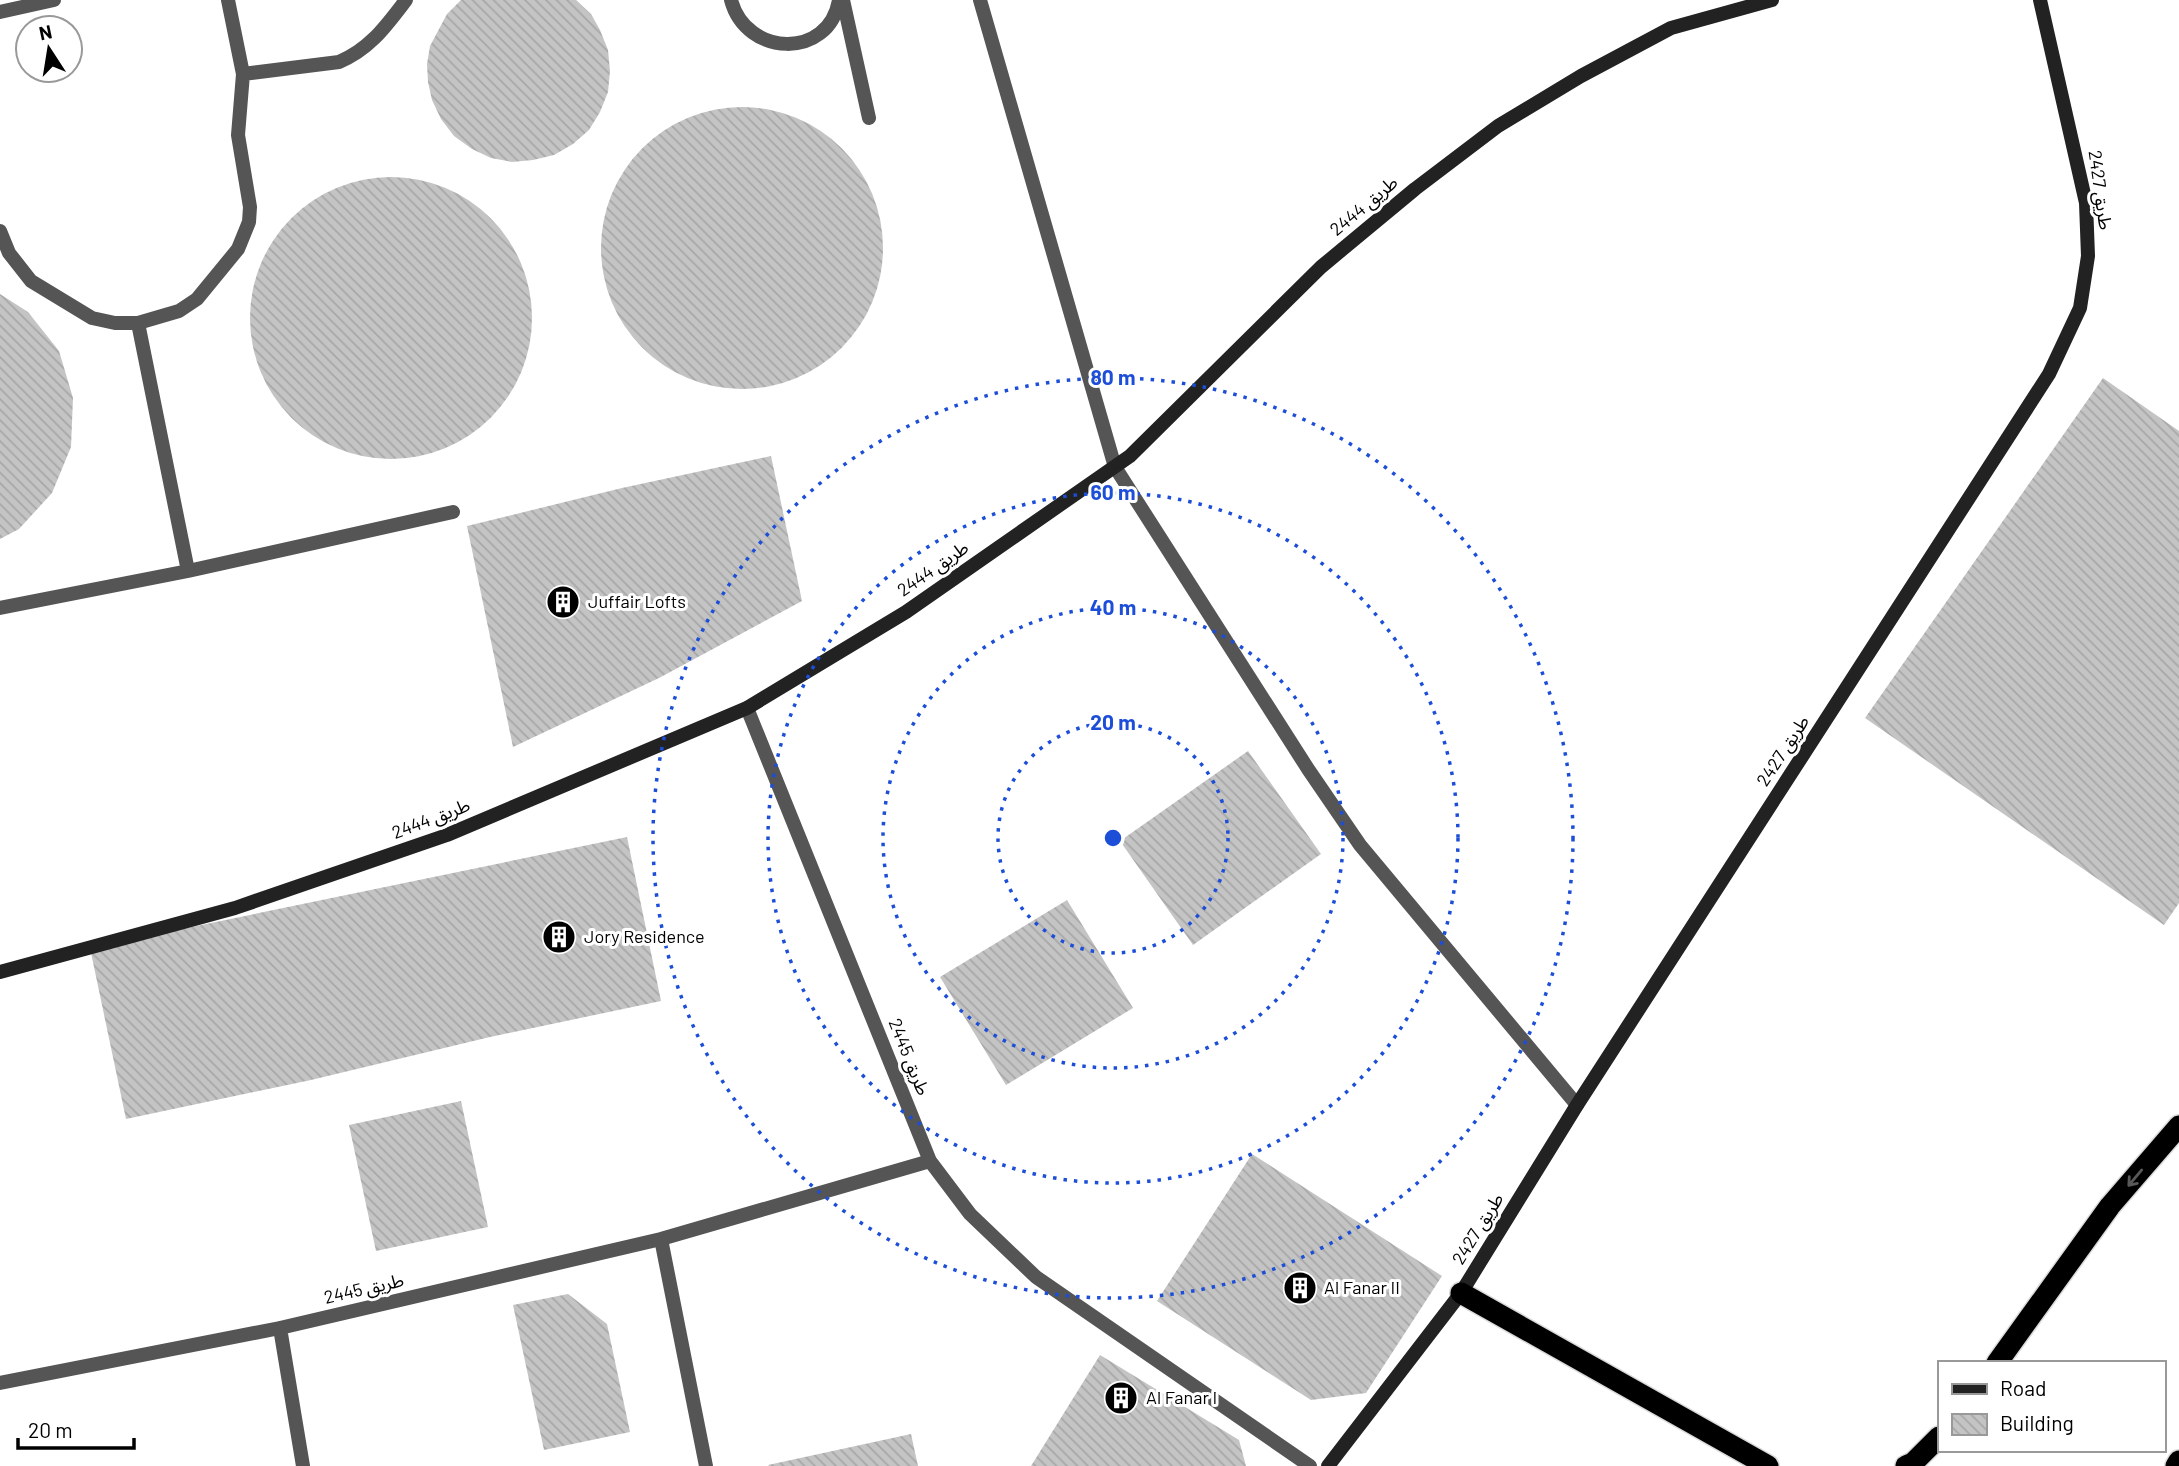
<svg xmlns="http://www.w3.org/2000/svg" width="2179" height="1466" font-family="Barlow,'Noto Sans Arabic',sans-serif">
  <defs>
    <pattern id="building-back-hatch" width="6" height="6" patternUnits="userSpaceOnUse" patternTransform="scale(1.75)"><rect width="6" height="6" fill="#c4c4c4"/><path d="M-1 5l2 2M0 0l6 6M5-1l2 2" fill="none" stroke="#a7a7a7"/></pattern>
  </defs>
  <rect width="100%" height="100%" fill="#fff"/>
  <path fill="url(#building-back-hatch)" d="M 576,0 L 591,14 L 600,30 L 608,50 L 610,71 L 608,92 L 600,112 L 589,130 L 573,144 L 554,155 L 533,160 L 512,162 L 491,158 L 472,149 L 454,136 L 441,119 L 432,100 L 428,82 L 427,64 L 430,46 L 447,14 L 461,0 Z
    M601 248a141 141 0 1 1 282 0a141 141 0 1 1-282 0Z
    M250 318a141 141 0 1 1 282 0a141 141 0 1 1-282 0Z
    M 0,294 L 28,312 L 59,351 L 73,398 L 71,447 L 52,493 L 19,529 L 0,539 Z
    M 2103,378 L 2179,431 L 2179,903 L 2164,925 L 1865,718 Z
    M 771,456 L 802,601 L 659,678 L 513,747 L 467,526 L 622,488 Z
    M 1248,751 L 1321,854 L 1193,945 L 1120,841 Z
    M 627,837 L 661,1001 L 490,1037 L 311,1080 L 126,1119 L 90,948 Z
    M 1067,900 L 1133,1008 L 1006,1085 L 940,977 Z
    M 461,1101 L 488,1227 L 376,1251 L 349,1125 Z
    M 1252,1154 L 1442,1276 L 1366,1393 L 1311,1400 L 1157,1301 Z
    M 568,1294 L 607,1324 L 630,1432 L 544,1450 L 513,1305 Z
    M 1100,1355 L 1239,1440 L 1246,1466 L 1031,1466 Z
    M 911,1434 L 918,1466 L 769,1466 L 768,1465 Z"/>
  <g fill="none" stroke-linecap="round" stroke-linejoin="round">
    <defs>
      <path id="highway" d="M 1461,1293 L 1768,1466
        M 1997,1363 L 2110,1206 L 2179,1126
        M 1906,1466 L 1913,1463 L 1939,1437
        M 2176,1466 L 2179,1461"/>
    </defs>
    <use href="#highway" stroke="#dbdbdb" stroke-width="24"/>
    <path stroke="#555" stroke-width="14" d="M 731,0 C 746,57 829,60 839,0
      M 843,0 L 869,118
      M 980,0 L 1115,467
      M 0,12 L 54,0
      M 243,74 L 339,62 C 370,49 386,26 406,0
      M 0,231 L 9,253 L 31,281 L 92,318 L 115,323 L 138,323 L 179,311 L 197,299 L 238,249 L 249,222 L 250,207 L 238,135 L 243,74 L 228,0
      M 138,323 L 188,571
      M 0,608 L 188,571 L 453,512"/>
    <path stroke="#555" stroke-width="14" d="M 1115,467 L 1308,769 L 1360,845 L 1577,1105
      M 747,708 L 930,1161 L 970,1214 L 1036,1277 L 1310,1466
      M 661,1239 L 706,1466
      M 280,1328 L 303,1466
      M 0,1383 L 280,1328 L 661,1239 L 930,1161"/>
    <path stroke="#222" stroke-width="14" d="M 0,972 L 235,908 L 447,835 L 747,708 L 906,612 L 1130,456 L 1321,267 L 1415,189 L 1498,126 L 1581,76 L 1671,28 L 1772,0
      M 1328,1466 L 1461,1293 L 1577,1105 L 2049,374 L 2080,308 L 2088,256 L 2086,203 L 2040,0"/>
    <use href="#highway" stroke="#000" stroke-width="21"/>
  </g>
  <defs><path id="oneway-shaft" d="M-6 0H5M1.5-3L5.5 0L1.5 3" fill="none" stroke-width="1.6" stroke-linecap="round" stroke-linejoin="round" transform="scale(1.75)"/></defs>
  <use stroke="#595959" href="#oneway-shaft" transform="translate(2135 1178) rotate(130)"/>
  <g fill="none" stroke="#1d4ed8" stroke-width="3.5" stroke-dasharray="3.5 7">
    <circle cx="1113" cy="838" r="115"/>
    <circle cx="1113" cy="838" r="230"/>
    <circle cx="1113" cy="838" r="345"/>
    <circle cx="1113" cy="838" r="460"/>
  </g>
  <defs>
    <symbol id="building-disc" viewBox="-11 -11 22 22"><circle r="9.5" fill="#000" stroke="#fff"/><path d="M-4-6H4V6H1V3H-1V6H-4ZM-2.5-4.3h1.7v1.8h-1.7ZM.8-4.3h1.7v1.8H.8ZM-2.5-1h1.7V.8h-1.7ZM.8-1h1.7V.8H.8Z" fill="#fff"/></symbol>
  </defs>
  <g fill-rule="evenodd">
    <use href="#building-disc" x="544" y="583" width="38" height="38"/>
    <use href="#building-disc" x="540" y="918" width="38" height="38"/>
    <use href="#building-disc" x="1281" y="1269" width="38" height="38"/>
    <use href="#building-disc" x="1102" y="1379" width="38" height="38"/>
  </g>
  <g text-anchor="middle" stroke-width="6" stroke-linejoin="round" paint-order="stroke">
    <g font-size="18" fill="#000" stroke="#fff">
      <text transform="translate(2100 190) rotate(82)" y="6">طريق 2427</text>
      <text transform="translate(1364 206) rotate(-40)" y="6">طريق 2444</text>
      <text transform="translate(933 569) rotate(-35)" y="6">طريق 2444</text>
      <text transform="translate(1783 751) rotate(-57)" y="6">طريق 2427</text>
      <text transform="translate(431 819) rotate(-21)" y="6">طريق 2444</text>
      <text transform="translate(909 1057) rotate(68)" y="6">طريق 2445</text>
      <text transform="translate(1478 1229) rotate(-58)" y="6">طريق 2427</text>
      <text transform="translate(364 1289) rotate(-13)" y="6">طريق 2445</text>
    </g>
    <g font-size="18" fill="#000" stroke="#fff" text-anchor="start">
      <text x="588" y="608">Juffair Lofts</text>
      <text x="584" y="943">Jory Residence</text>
      <text x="1324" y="1294">Al Fanar II</text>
      <text x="1146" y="1404">Al Fanar I</text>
    </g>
  </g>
  <circle cx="1113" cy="838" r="10" fill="#1d4ed8" stroke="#fff" stroke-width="3.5"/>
  <g font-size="21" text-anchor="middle" font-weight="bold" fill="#1d4ed8" stroke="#fff" stroke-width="6" stroke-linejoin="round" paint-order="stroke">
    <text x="1113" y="385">80 m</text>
    <text x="1113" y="500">60 m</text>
    <text x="1113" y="615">40 m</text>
    <text x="1113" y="730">20 m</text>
  </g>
  <rect x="1938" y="1361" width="228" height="91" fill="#ffffff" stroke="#999999" stroke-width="2"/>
  <rect x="1952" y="1384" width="35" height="10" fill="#222222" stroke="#999999" stroke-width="2"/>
  <text x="2000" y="1396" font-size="21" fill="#000000">Road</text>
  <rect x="1952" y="1414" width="35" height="21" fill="url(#building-back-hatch)" stroke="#999999" stroke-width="2"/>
  <text x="2000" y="1431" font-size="21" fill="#000000">Building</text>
  <g transform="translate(49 49) rotate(348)"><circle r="33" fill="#ffffff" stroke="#999999" stroke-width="2"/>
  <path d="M0-5L12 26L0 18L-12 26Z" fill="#000000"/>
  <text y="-10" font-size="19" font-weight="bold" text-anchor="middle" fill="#000000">N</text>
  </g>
  <path d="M18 1438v10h116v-10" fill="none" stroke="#000000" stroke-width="3.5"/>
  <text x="28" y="1438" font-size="21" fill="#000000" stroke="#ffffff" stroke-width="5" paint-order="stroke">20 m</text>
</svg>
